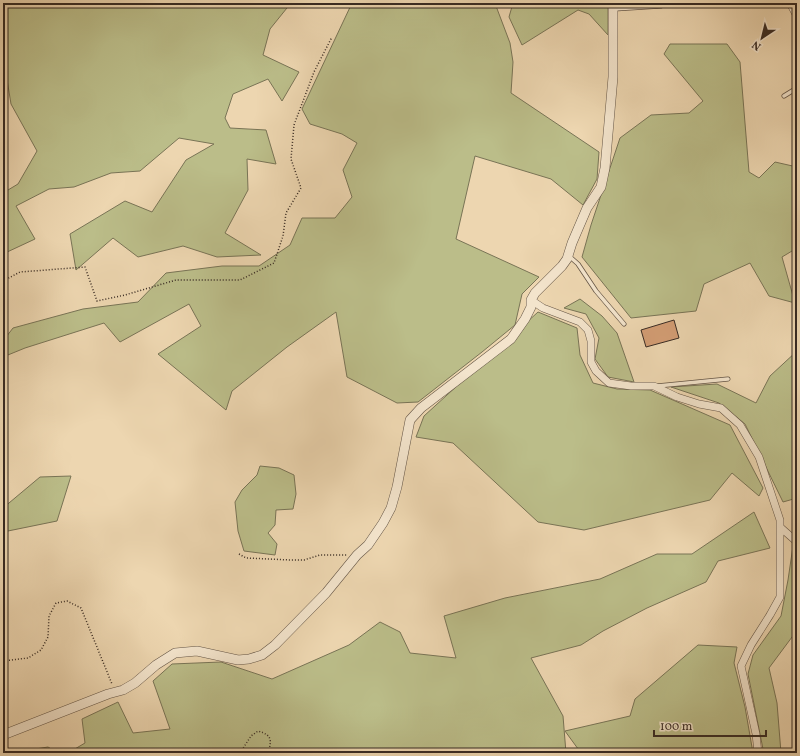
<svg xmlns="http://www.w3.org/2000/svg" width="800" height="756" font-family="Vollkorn,serif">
  <rect width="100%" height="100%" fill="#edd6b0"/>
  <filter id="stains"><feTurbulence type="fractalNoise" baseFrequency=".005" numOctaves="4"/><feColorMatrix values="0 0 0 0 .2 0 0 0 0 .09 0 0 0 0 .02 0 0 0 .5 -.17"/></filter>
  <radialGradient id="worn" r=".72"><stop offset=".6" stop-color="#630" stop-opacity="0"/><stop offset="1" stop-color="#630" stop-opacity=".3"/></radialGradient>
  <path fill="#bbbd89" stroke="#797456" d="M 3,3 L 291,3 L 270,29 L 263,55 L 299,72 L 282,101 L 268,79 L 233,94 L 225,118 L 230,128 L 266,130 L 276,164 L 247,159 L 248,190 L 225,233 L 261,255 L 217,257 L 183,246 L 138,257 L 113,238 L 76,270 L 70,234 L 125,201 L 152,212 L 186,160 L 214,144 L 179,138 L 140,171 L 111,173 L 74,187 L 49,189 L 16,206 L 35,239 L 5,253 L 3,252 L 3,193 L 18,184 L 37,151 L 11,104 L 5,67 L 3,67 Z
    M 352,3 L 499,3 L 496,6 L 510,43 L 513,62 L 511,93 L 599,152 L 597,179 L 583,205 L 551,179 L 475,156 L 456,239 L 539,277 L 522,294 L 515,325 L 482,352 L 418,402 L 397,403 L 347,377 L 336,312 L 287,347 L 232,391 L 226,410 L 158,354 L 201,326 L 189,304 L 120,342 L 104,323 L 25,348 L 3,357 L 3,341 L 13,328 L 83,309 L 138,302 L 166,273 L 222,266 L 259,266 L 290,245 L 302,218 L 335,218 L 352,197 L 343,170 L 357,143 L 342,134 L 310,124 L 302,109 Z
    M 513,3 L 608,3 L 608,35 L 589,14 L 578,10 L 522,45 L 509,17 Z
    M 670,44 L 727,44 L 740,62 L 749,172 L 759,178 L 775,162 L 797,167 L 797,248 L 782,257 L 795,303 L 769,296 L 750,263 L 704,284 L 696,311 L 631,318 L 582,257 L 591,225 L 620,138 L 651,115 L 689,113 L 703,101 L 664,54 Z
    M 580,299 L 602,316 L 617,333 L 634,382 L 608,377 L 595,359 L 599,338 L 586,314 L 564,308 Z
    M 538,312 L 577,328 L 580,355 L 593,383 L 617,389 L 650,390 L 730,425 L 763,488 L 759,496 L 732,473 L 710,500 L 584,530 L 538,522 L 453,443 L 416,437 L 424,416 Z
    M 797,351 L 797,498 L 783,502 L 745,424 L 719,403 L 671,387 L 717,384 L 756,403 L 770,376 Z
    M 260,466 L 279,468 L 294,475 L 296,494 L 293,509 L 276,510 L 275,525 L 268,533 L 277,544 L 275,555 L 244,551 L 238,531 L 235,502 L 242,490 L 257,475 Z
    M 71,476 L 57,521 L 3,532 L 3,508 L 40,477 Z
    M 754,512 L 770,548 L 718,561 L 706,582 L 647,608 L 603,631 L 581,645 L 531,658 L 563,716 L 566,753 L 68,753 L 85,743 L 82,719 L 118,702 L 133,733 L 170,729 L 153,681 L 172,664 L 221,662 L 272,679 L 349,645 L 380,622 L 400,632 L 410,653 L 456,658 L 444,616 L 505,598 L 600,579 L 657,554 L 692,554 Z
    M 793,546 L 797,551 L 797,619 L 795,633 L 769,668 L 777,703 L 781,753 L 763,753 L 763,749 L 748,674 L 753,655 L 781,616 L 788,580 Z
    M 698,645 L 737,647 L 734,663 L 745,707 L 753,753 L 581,753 L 565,731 L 630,716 L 635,699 Z
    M 48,747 L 58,753 L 11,753 Z"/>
  <path fill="#d49e75" stroke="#372a23" d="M 674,320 L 679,338 L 646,347 L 641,330 Z"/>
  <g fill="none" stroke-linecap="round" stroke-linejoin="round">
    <defs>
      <path id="service" d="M 614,9 L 661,6 L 667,3
        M 784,96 L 797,88
        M 569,256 L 578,264 L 596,291 L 624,324
        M 657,386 L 728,379"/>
      <path id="minor" d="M 790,3 L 797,16
        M 531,300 L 543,308 L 580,322 L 588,330 L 591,341 L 591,362 L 596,371 L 609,383 L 631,386 L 654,386 L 677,397 L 699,404 L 721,408 L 740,425 L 759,457 L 780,520 L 780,527 L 797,542
        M 758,753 L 756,734 L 741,666 L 751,645 L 770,615 L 780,597 L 780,527"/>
      <path id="tertiary" d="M 3,735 L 108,694 L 123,690 L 135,683 L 156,665 L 175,653 L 197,651 L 238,660 L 249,659 L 262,655 L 275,645 L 326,593 L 357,555 L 368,545 L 383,523 L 391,508 L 397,487 L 410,420 L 421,408 L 511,339 L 525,319 L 531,307 L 531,300 L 535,293 L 562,266 L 567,259 L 572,243 L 587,208 L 601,187 L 605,168 L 613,77 L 613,3"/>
    </defs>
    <use href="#service" stroke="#645546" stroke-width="5"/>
    <use href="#minor" stroke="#645546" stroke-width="8"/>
    <use href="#tertiary" stroke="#645546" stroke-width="10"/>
    <path stroke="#372a23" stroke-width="1.5" stroke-dasharray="1 2" stroke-linecap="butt" d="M 3,281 L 20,272 L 85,267 L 97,301 L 125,295 L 176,280 L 240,280 L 274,263 L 283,236 L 286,213 L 301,188 L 291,159 L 294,125 L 314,72 L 332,37
      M 239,554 L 246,558 L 291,560 L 304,560 L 320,555 L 347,555
      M 3,661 L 28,658 L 41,650 L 48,637 L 49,616 L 56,603 L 67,601 L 81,608 L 112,684
      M 240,753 L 251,736 L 258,731 C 272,735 272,740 268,753"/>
    <use href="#service" stroke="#f3e4cc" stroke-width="3.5"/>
    <use href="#minor" stroke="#f3e4cc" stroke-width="7"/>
    <use href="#tertiary" stroke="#f3e4cc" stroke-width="9"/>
  </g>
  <rect width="800" height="756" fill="none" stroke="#edd6b0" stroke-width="16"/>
  <rect x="4" y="4" width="792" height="748" fill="none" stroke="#372a23" stroke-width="2"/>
  <rect x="8" y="8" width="784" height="740" fill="none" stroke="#372a23"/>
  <g transform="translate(762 38) rotate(215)" stroke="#f3e4cc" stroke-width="3" paint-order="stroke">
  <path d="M0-3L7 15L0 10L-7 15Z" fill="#372a23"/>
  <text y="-6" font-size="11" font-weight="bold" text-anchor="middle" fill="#372a23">N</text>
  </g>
  <path d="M654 730v6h112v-6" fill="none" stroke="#372a23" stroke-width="2"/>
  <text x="660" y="730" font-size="12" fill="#372a23" stroke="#f3e4cc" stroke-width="3" paint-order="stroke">100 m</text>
  <rect width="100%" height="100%" filter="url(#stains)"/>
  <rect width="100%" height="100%" fill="url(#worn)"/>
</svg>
